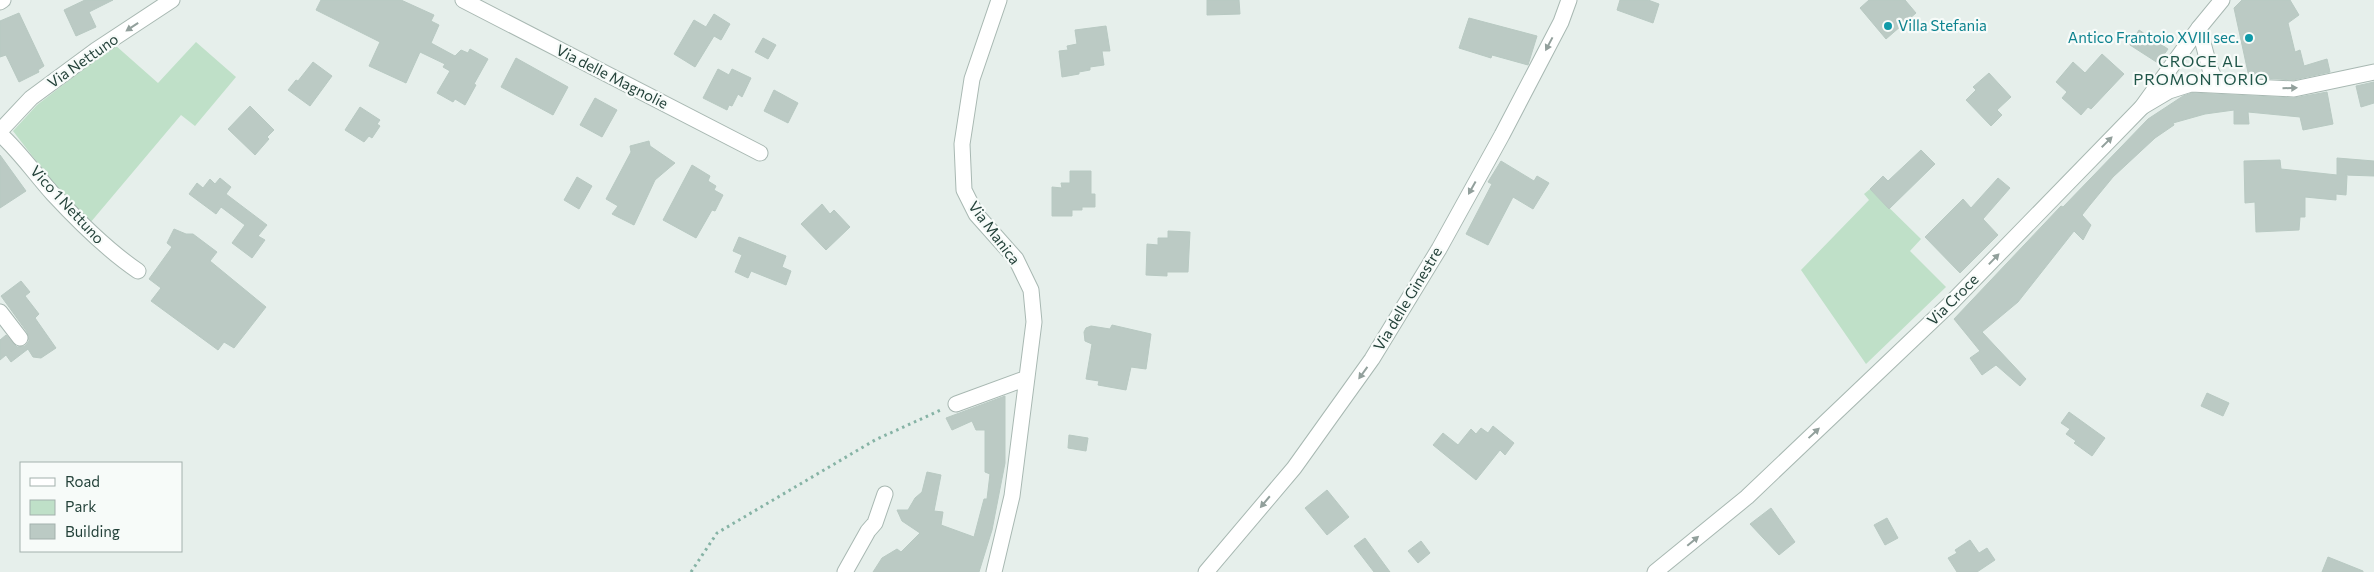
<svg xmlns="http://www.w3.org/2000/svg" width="2374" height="572" font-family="Commissioner,sans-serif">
  <rect width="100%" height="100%" fill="#e6efeb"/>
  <path fill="#bfe0c8" d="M 196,42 L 236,77 L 195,126 L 181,115 L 90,223 L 57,188 L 13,131 L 37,105 L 115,45 L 158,83 Z
    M 1870,189 L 1921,239 L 1910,251 L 1946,287 L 1866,364 L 1801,270 L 1869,200 L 1864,194 Z"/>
  <path fill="#bbcac4" stroke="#b8c9c2" d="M 85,0 L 113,0 L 89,12 L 96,27 L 76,36 L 64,10 Z
    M 321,0 L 401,0 L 434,15 L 431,21 L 439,25 L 431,43 L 455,56 L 461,50 L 468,53 L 470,49 L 488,59 L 474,84 L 476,85 L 465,105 L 455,99 L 453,102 L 437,93 L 450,71 L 443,67 L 445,64 L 420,52 L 406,83 L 369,66 L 380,42 L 316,10 Z
    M 1207,0 L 1239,0 L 1240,14 L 1207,15 Z
    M 1620,0 L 1648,0 L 1659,4 L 1653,23 L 1617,10 Z
    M 1869,0 L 1905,0 L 1916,13 L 1886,39 L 1860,8 Z
    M 2242,0 L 2290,0 L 2299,15 L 2288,23 L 2295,52 L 2300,50 L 2304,66 L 2327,59 L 2330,72 L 2293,80 L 2249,77 L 2234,8 Z
    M 19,13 L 44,66 L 38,70 L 39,72 L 19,82 L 6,55 L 0,57 L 0,21 Z
    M 714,14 L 730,24 L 721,40 L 714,36 L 695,67 L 674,54 L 694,20 L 706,27 Z
    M 1469,18 L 1537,36 L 1528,65 L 1492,55 L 1491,58 L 1459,48 Z
    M 1106,26 L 1110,51 L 1102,51 L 1104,65 L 1090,67 L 1090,70 L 1079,72 L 1079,74 L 1062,77 L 1059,51 L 1068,50 L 1067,46 L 1077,44 L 1075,30 Z
    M 2139,30 L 2168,49 L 2158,63 L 2130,45 Z
    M 763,38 L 776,45 L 768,59 L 755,52 Z
    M 2102,54 L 2124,74 L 2091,109 L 2088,107 L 2081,115 L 2062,98 L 2067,92 L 2056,82 L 2073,62 L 2085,73 Z
    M 516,58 L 568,87 L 553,115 L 501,87 Z
    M 313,62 L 332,76 L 310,106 L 288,90 L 296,80 L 298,81 Z
    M 718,69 L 729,75 L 732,69 L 751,78 L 742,97 L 738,94 L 732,106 L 729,105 L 727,110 L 703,98 Z
    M 1989,73 L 2011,97 L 1997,110 L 2002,115 L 1991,126 L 1966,100 L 1976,90 L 1973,87 Z
    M 2374,82 L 2374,103 L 2361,107 L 2356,86 Z
    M 774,90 L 798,103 L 788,123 L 764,111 Z
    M 2327,92 L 2333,124 L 2303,130 L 2300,117 L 2248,112 L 2249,124 L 2234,124 L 2234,110 L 2205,114 L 2173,123 L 2174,125 L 2155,138 L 2113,177 L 2090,205 L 2082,215 L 2091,225 L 2083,240 L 2074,231 L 2018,302 L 1982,332 L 2026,379 L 2020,386 L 1996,365 L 1982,375 L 1970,358 L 1980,351 L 1954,319 L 2061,206 L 2063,207 L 2148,119 L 2183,96 L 2192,93 L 2294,98 Z
    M 595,98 L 617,110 L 602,137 L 580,125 Z
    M 250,106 L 274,130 L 267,137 L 269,139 L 255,155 L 228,129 Z
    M 360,107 L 380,120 L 377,124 L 380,126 L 372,138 L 369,136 L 364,142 L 345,130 Z
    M 649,141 L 650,146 L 675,163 L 655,180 L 634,225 L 612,214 L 618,206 L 606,199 L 631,152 L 630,146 Z
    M 1921,150 L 1935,164 L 1889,209 L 1870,189 L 1883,176 L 1888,181 Z
    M 0,155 L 26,191 L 0,208 Z
    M 2337,158 L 2374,161 L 2374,176 L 2345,175 L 2347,176 L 2346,195 L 2336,194 L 2336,200 L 2305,197 L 2305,217 L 2300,217 L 2299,230 L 2256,232 L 2255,202 L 2245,203 L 2244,161 L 2280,160 L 2281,169 L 2337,175 Z
    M 1501,161 L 1534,181 L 1537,176 L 1549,183 L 1533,209 L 1513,197 L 1488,245 L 1466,234 L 1492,184 L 1488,182 Z
    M 692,165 L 710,176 L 708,181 L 716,186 L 714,190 L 723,195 L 715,211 L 712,210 L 696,238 L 663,220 Z
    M 1070,171 L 1091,171 L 1091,194 L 1095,194 L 1095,207 L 1082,207 L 1082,210 L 1072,210 L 1072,216 L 1052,216 L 1052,187 L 1062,188 L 1061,183 L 1070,183 Z
    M 577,177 L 592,186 L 579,209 L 564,200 Z
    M 220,178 L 231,187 L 226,194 L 267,225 L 258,236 L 265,240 L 252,258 L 232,243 L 245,225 L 221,207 L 216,214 L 189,194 L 197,183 L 203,188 L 210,179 L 215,184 Z
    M 1998,178 L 2010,188 L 1983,219 L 1998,235 L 1960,273 L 1925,237 L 1963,199 L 1971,208 Z
    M 822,204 L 830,214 L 834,210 L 850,227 L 826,250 L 801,224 Z
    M 174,229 L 186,234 L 193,234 L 217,252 L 210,261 L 266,307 L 234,348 L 224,342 L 218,350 L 151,301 L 161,288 L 149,279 L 172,247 L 167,243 Z
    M 1168,231 L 1190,232 L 1188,272 L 1167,272 L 1167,276 L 1146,275 L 1147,244 L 1158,245 L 1158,238 L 1168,238 Z
    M 739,237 L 786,256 L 782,267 L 791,271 L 786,285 L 751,271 L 748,278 L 735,272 L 742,255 L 733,251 Z
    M 21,281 L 30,292 L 25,296 L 39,314 L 35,318 L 56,348 L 41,358 L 33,357 L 28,349 L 11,362 L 6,355 L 0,360 L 0,340 L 6,335 L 17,347 L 25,346 L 29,341 L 27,332 L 1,296 Z
    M 1112,325 L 1151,334 L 1146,369 L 1131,367 L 1126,390 L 1098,385 L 1099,381 L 1086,379 L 1092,344 L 1085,341 L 1084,332 L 1086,328 L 1091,326 L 1110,329 Z
    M 2207,393 L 2229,403 L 2223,416 L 2201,406 Z
    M 1005,396 L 1005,463 L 992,530 L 979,572 L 873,572 L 882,558 L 897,549 L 901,552 L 920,533 L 902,521 L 897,510 L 908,510 L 915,498 L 922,492 L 927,472 L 941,475 L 934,511 L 943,512 L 941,525 L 974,537 L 984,499 L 987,499 L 990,474 L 985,472 L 985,430 L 976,430 L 972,421 L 952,430 L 946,418 Z
    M 2069,412 L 2105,438 L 2092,456 L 2074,443 L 2076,441 L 2066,434 L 2070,429 L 2061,423 Z
    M 1493,426 L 1514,443 L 1505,455 L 1500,450 L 1476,480 L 1433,445 L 1443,433 L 1458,445 L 1471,429 L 1476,434 L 1481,428 L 1488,433 Z
    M 1069,435 L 1088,438 L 1086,451 L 1068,448 Z
    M 1327,490 L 1349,517 L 1327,535 L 1305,508 Z
    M 1771,508 L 1795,542 L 1779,555 L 1750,524 Z
    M 1887,518 L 1898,538 L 1885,545 L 1874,525 Z
    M 1365,538 L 1390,572 L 1374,572 L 1354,546 Z
    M 1970,540 L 1979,553 L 1987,548 L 1995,560 L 1977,572 L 1957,572 L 1948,558 L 1957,553 L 1955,550 Z
    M 1421,541 L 1430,553 L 1418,563 L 1408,551 Z
    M 2328,557 L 2363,571 L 2363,572 L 2322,572 Z"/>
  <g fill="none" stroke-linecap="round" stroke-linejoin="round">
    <defs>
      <path id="minor" d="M 463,0 L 760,153
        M 2199,28 L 2210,69 L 2218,85
        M 2142,107 L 2169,91 L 2191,84 L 2294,89 L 2374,72
        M 0,131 L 31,98 L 96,50 L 172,0
        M 0,134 C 20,152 35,174 53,194 C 79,222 107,250 138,271
        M 0,312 L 20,338
        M 956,404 L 1027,378
        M 845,572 L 868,531 L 875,523 L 885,494
        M 994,572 L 1012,496 L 1034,322 L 1031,290 L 1016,259 L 976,214 L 964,190 L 962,144 L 972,79 L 999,0"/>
      <path id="tertiary" d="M 0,2 L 3,0
        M 1206,572 L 1294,468 L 1372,359 L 1439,249 L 1502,135 L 1561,22 L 1569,0
        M 1655,572 L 1747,497 L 1952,302 L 2142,107 L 2199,28 L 2222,0"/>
    </defs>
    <use href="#minor" stroke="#a8b8b2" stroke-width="17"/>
    <use href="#tertiary" stroke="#a8b8b2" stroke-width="17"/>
    <path stroke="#86b3a5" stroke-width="3" stroke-dasharray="2.5 4" stroke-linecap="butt" d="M 691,572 L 717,533 L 875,440 L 943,409"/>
    <use href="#minor" stroke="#fff" stroke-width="15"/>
    <use href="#tertiary" stroke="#fff" stroke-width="15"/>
  </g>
  <defs><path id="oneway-solid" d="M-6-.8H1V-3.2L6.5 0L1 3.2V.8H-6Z" transform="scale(1.25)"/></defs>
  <g fill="#92a09c">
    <use href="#oneway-solid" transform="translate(132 27) rotate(146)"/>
    <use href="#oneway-solid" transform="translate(1549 44) rotate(118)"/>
    <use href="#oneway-solid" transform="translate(2290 88) rotate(-2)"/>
    <use href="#oneway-solid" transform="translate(2107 142) rotate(-45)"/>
    <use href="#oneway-solid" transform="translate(1472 188) rotate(119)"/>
    <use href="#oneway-solid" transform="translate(1994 259) rotate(-46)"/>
    <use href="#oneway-solid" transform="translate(1363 373) rotate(126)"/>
    <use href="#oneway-solid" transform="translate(1814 433) rotate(-43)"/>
    <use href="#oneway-solid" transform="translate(1265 502) rotate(130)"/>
    <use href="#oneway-solid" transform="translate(1693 541) rotate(-40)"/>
  </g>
  <g fill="#0f9aa8" stroke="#f7fbf9" stroke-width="2">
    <circle cx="1888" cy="26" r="5"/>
    <circle cx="2249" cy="38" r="5"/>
  </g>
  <g text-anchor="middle" stroke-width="4.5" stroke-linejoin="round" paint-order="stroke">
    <g font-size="15" fill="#0d838f" stroke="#f7fbf9" text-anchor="start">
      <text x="1898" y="31">Villa Stefania</text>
      <text x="2239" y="43" text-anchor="end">Antico Frantoio XVIII sec.</text>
    </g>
    <g font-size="15" fill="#24423a" stroke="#f7fbf9">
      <text transform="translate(83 61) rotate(-35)" y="5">Via Nettuno</text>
      <text transform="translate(612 77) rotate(27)" y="5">Via delle Magnolie</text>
      <text transform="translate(67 205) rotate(47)" y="5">Vico 1 Nettuno</text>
      <text transform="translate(994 233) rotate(53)" y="5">Via Manica</text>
      <text transform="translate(1408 299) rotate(-59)" y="5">Via delle Ginestre</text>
      <text transform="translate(1953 300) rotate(-45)" y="5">Via Croce</text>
    </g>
    <g font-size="16" letter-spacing="1" fill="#1f5548" stroke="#f7fbf9">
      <text x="2201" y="67">CROCE AL<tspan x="2201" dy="18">PROMONTORIO</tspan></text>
    </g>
  </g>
  <rect x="20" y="462" width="162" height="90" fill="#f7fbf9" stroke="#a3b1ad"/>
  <rect x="30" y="478" width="25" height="8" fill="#ffffff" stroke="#a3b1ad"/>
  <text x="65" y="487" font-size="15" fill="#24423a">Road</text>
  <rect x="30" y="500" width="25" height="15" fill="#bfe0c8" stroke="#a3b1ad"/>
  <text x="65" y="512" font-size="15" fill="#24423a">Park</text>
  <rect x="30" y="524" width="25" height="15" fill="#bbcac4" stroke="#a3b1ad"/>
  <text x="65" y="537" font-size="15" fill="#24423a">Building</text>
</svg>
